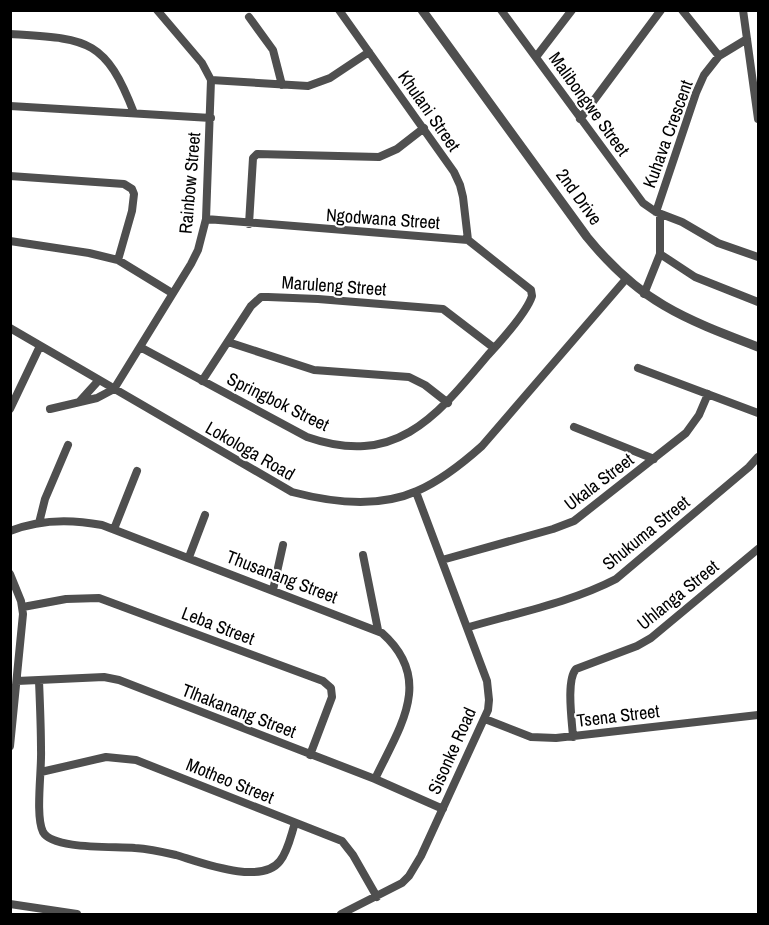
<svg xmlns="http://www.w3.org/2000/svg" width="769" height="925" font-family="'Archivo Narrow',sans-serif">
  <rect width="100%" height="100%" fill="#fff"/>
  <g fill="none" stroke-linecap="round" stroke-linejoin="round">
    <path stroke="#4f4f4f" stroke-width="8" d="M 339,10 L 454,172 L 460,185 L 463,197 L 468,240
      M 501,10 L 643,203 L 656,212 L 682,222 L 718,243 L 758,257
      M 743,10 L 758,119
      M 249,17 L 273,50 L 282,85
      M 10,34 C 86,39 105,37 134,113
      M 719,56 L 747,39
      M 536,57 L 572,10
      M 211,80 L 308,86 L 330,78 L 369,52
      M 10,106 L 211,118
      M 580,119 L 661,10
      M 10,176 L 124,184 L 132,189 L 134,194 L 132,211 L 118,260
      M 656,212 L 696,93 L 704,75 L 719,56 L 682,10
      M 249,224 L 253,158 L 257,154 L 379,157 L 397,149 L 424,128
      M 10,241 L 89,253 L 118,260 L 172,293
      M 660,254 L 695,277 L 758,302
      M 644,294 L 660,254 L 660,214
      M 10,328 L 292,492 C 330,502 379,508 417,491 C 440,481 463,463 482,446 L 626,279
      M 228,342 L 314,370 L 409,377 L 425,385 L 448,403
      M 140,347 L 307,437 C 396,468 436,417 488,355 C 500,342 527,312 532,296 L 531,290 L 468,240 L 206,219
      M 638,368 L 758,413
      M 202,381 L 251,306 L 261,297 L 268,297 L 318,299 L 443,309 L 494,348
      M 80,401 L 99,380
      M 10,409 L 40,346
      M 50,409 L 97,398 L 114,389 L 191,264 L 198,250 L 206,219 L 211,80 L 202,63 L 157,10
      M 574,427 L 654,459
      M 39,523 L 45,499 L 68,445
      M 114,529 L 137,471
      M 10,531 C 40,519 71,519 102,525 L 382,633 C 435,680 399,728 375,779
      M 363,555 L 378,630
      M 189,557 L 205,515
      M 442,560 L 553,529 L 574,521 L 686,433 L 699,415 L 708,394
      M 10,574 L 21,601 L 23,614 L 10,746
      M 273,590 L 283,545
      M 23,607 L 66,599 L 99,598 L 323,681 L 331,688 L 332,697 L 310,755
      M 469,627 C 517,613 572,602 616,579 L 749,467 L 758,457
      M 17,681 L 104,677 L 119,680 L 375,779 L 443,809
      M 39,681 C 40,704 41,727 41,750 C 42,769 35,816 43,832 C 53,850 115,846 135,848 C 149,849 163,852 176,855 C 200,862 261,886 280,861 C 288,851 291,835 295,823
      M 485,719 L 531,737 L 556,738 L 758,715
      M 573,737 C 572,721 566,680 576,669 L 637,646 L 651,638 L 758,549
      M 41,772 L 106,757 L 136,760 L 342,841 L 353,855 L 377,897
      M 10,904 L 77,914
      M 341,914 L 402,883 L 409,876 L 421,856 L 488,710 L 489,700 L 487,681 L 416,492"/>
    <path stroke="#4f4f4f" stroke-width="9" d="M 422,10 L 587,237 C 640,302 682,318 758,347"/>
  </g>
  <g text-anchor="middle" stroke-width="4.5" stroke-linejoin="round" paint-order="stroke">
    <g font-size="18" fill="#000" stroke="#fff">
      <text transform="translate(589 104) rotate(54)" y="6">Malibongwe Street</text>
      <text transform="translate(429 111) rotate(55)" y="6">Khulani Street</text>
      <text transform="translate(668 134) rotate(-70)" y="6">Kuhava Crescent</text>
      <text transform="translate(190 183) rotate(-85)" y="6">Rainbow Street</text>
      <text transform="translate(579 197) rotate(54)" y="6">2nd Drive</text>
      <text transform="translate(383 219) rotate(4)" y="6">Ngodwana Street</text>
      <text transform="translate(334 286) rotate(4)" y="6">Maruleng Street</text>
      <text transform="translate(278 402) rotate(26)" y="6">Springbok Street</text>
      <text transform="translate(250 451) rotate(30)" y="6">Lokologa Road</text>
      <text transform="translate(599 482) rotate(-37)" y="6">Ukala Street</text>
      <text transform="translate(646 533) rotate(-39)" y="6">Shukuma Street</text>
      <text transform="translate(282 577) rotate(21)" y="6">Thusanang Street</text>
      <text transform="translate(678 595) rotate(-39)" y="6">Uhlanga Street</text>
      <text transform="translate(218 626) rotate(21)" y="6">Leba Street</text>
      <text transform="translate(239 711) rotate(21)" y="6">Tlhakanang Street</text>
      <text transform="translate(618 716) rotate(-7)" y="6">Tsena Street</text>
      <text transform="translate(452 751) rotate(-66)" y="6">Sisonke Road</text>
      <text transform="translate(230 781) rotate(22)" y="6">Motheo Street</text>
    </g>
  </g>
  <rect width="769" height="925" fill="none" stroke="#000000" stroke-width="24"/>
</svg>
